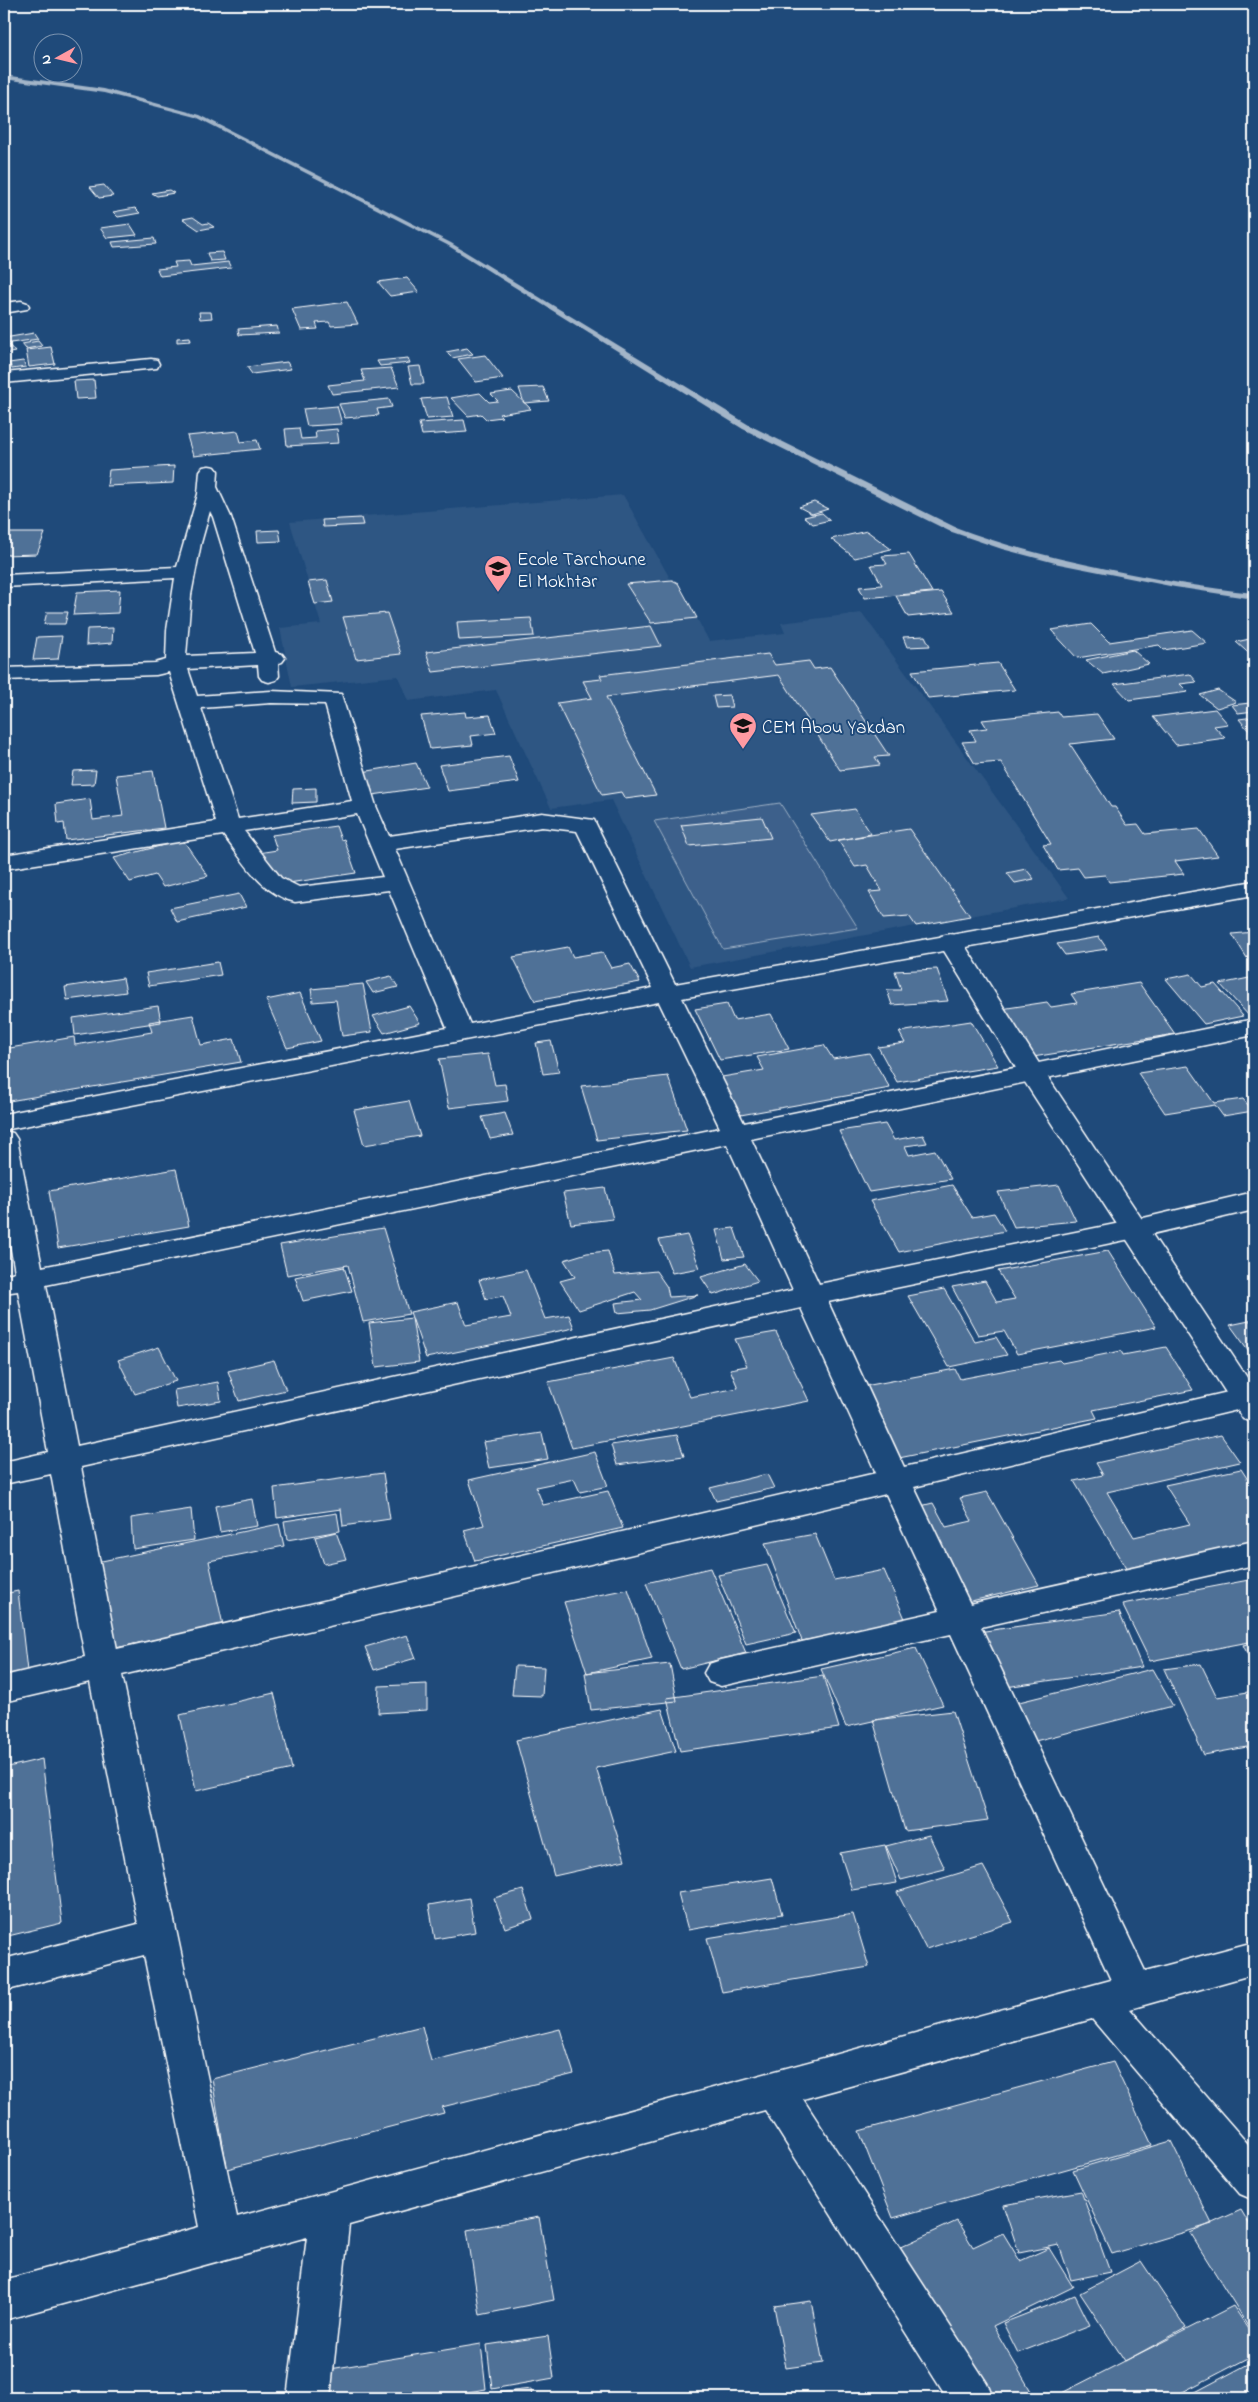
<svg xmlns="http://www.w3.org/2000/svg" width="1258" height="2402" font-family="'Indie Flower',sans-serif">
  <rect width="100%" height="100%" fill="#1f4a7a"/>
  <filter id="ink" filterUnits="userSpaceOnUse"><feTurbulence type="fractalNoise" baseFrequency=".02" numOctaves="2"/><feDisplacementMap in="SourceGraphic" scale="10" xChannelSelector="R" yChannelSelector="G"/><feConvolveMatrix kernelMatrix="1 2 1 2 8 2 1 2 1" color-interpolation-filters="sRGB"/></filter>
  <g filter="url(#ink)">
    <path fill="#2e5683" d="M 623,495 L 672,582 L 678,583 L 709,641 L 785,633 L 781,623 L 862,613 L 1069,898 L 690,967 L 611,800 L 551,808 L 496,690 L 408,701 L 398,676 L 292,687 L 280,628 L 321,624 L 290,522 Z"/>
    <path fill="#3c618b" stroke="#9eb0c5" d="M 780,803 L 858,928 L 723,949 L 654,821 Z"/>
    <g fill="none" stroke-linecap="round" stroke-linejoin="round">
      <path fill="#a3b5c8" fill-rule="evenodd" d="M 4,75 L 104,89 L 200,115 L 451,243 L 749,425 L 955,527 C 1004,546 1055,558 1107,569 C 1155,579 1204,588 1254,593 L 1254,599 L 1175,587 L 1059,564 L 1002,549 L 949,531 L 743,429 L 447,245 L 196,117 L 104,93 L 4,79 Z"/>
    </g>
    <path fill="#507197" stroke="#fff" d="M 104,185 L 113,196 L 99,198 L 90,187 Z
      M 169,190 L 174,193 L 157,196 L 152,193 Z
      M 135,208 L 140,213 L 118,217 L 113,212 Z
      M 193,217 L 203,224 L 208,223 L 214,227 L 199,230 L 183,219 Z
      M 130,224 L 137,235 L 107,238 L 100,228 Z
      M 154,238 L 156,244 L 114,247 L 112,242 Z
      M 222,252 L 225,260 L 210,261 L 207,253 Z
      M 189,261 L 191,266 L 228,262 L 231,268 L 160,276 L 157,269 L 176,267 L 174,262 Z
      M 407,278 L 419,292 L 390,296 L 378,282 Z
      M 347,302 L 358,324 L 331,326 L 329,322 L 316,323 L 318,329 L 301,330 L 292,309 Z
      M 199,312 L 211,312 L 212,318 L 200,319 Z
      M 277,326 L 279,333 L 239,335 L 238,329 Z
      M 34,333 L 38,339 L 4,344 L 4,338 Z
      M 190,337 L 191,341 L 177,342 L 177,338 Z
      M 38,341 L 42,346 L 26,349 L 22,344 Z
      M 9,345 L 15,352 L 4,354 L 4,346 Z
      M 51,347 L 55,364 L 29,367 L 26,350 Z
      M 467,348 L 473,354 L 452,358 L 446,352 Z
      M 485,355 L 503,378 L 476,382 L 458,359 Z
      M 408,358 L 410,363 L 380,366 L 377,361 Z
      M 23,361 L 26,367 L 12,369 L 9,363 Z
      M 287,362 L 291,369 L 252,374 L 247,367 Z
      M 420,366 L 424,384 L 412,384 L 408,367 Z
      M 391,368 L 399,387 L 332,394 L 328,385 L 365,381 L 361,370 Z
      M 94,380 L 96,398 L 76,399 L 74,381 Z
      M 543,387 L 549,401 L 524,403 L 519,388 Z
      M 512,391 L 531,409 L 499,414 L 502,417 L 486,419 L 481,414 L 468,416 L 451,398 L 480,393 L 489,402 L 498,401 L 491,394 Z
      M 447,397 L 453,417 L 427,419 L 421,399 Z
      M 389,399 L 392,407 L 377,409 L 379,415 L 345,418 L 339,404 Z
      M 337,406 L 342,424 L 307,426 L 303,409 Z
      M 464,420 L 467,432 L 422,435 L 419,423 Z
      M 299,428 L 301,439 L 316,438 L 315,431 L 337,429 L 339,443 L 287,446 L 285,429 Z
      M 238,431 L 241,442 L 257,440 L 260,449 L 193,456 L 187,436 Z
      M 174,466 L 173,483 L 107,486 L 109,470 Z
      M 814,502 L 828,509 L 812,514 L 799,507 Z
      M 822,513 L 830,520 L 813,524 L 804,517 Z
      M 361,518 L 363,525 L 323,527 L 322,520 Z
      M 279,530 L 281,541 L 258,542 L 257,531 Z
      M 867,531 L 891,549 L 855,558 L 831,539 Z
      M 4,533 L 45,533 L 37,554 L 4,555 Z
      M 909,554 L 932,592 L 865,598 L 859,587 L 882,585 L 871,565 L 887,564 L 882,556 Z
      M 327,580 L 333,602 L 315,604 L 308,582 Z
      M 672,580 L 678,583 L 697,618 L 651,623 L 626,584 Z
      M 120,590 L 118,613 L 73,615 L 77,592 Z
      M 941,592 L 954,612 L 908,617 L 896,596 Z
      M 47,612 L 68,612 L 65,624 L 44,624 Z
      M 387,613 L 401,654 L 356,659 L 343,617 Z
      M 531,618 L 534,636 L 459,640 L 457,622 Z
      M 1091,624 L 1109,642 L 1192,630 L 1207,643 L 1164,650 L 1159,645 L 1077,658 L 1051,630 Z
      M 651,626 L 661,646 L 433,672 L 426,652 Z
      M 113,628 L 112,643 L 86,645 L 87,629 Z
      M 62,636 L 58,659 L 33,660 L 37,637 Z
      M 925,636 L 930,646 L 907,647 L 903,637 Z
      M 1254,638 L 1254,658 L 1236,642 Z
      M 1133,650 L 1149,664 L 1103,674 L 1086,660 Z
      M 768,654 L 775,665 L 809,661 L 814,669 L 830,667 L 889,756 L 875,757 L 880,765 L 840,770 L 779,675 L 606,697 L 656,795 L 625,799 L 621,792 L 602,795 L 557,703 L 592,698 L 583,681 L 602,679 L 600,675 Z
      M 998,663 L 1015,690 L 928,698 L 912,671 Z
      M 1190,674 L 1197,682 L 1180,684 L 1188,692 L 1129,700 L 1114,684 Z
      M 1218,690 L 1236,702 L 1217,708 L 1200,695 Z
      M 729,695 L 732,707 L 716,708 L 713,696 Z
      M 1250,703 L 1254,711 L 1238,713 L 1232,705 Z
      M 1215,709 L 1228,724 L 1214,726 L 1225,738 L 1176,745 L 1153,717 Z
      M 465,712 L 466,717 L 490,715 L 496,733 L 471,736 L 473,745 L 430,749 L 421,716 Z
      M 1058,712 L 1061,717 L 1097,714 L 1114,739 L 1070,744 L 1111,807 L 1115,807 L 1127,825 L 1138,824 L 1145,834 L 1199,829 L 1218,856 L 1175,861 L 1184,874 L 1109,882 L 1105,875 L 1084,877 L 1078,868 L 1058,870 L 1043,845 L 1051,844 L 1001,762 L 975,764 L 962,742 L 976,741 L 970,730 L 987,728 L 982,720 Z
      M 1254,717 L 1254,736 L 1253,736 L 1239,719 Z
      M 509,756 L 519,782 L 448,791 L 439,765 Z
      M 416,763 L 427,787 L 366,796 L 356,773 Z
      M 96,770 L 94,784 L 71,785 L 73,771 Z
      M 153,771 L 164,828 L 66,840 L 64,823 L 58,824 L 56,804 L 90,799 L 93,820 L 123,816 L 116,775 Z
      M 316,788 L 316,802 L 292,803 L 293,789 Z
      M 855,809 L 871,834 L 830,842 L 811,815 Z
      M 762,817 L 771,838 L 689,846 L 681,825 Z
      M 336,826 L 341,840 L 344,839 L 356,873 L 268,886 L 258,853 L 277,850 L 272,835 Z
      M 909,829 L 970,916 L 916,926 L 909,916 L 884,918 L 869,892 L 882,891 L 867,865 L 855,867 L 838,840 Z
      M 183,840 L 208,876 L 163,887 L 155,875 L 130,882 L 114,858 Z
      M 1026,869 L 1034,879 L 1015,883 L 1007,873 Z
      M 239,894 L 246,907 L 177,922 L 170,908 Z
      M 1254,932 L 1254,958 L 1247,958 L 1232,934 Z
      M 1099,937 L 1107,949 L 1065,955 L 1057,944 Z
      M 568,947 L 573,957 L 602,952 L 611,968 L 630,964 L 640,982 L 535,1001 L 513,957 Z
      M 218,962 L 221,975 L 149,986 L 146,973 Z
      M 937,969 L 948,1001 L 892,1005 L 887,990 L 901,990 L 895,971 Z
      M 1191,974 L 1202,987 L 1215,984 L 1243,1016 L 1204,1024 L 1166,979 Z
      M 391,976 L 398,987 L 373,993 L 366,982 Z
      M 1254,977 L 1254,1016 L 1250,1017 L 1220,984 Z
      M 123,978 L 126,992 L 67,1000 L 65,987 Z
      M 1139,983 L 1175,1034 L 1033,1057 L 1001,1009 L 1047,1002 L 1051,1007 L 1077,1003 L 1071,994 Z
      M 363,984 L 372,1032 L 342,1036 L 336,1000 L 313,1002 L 311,989 Z
      M 300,993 L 321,1041 L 287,1048 L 266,1000 Z
      M 727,1004 L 734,1020 L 771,1014 L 789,1049 L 720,1060 L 695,1009 Z
      M 158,1006 L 161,1022 L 75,1035 L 73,1018 Z
      M 409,1006 L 420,1023 L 384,1033 L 373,1016 Z
      M 193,1015 L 201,1045 L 234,1039 L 241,1062 L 9,1101 L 4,1069 L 4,1049 L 74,1037 L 75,1045 L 152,1032 L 149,1022 Z
      M 971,1021 L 998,1066 L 897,1082 L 878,1047 L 905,1043 L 899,1032 Z
      M 551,1041 L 559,1072 L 543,1074 L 536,1043 Z
      M 824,1045 L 833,1059 L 869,1053 L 890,1088 L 724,1118 L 704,1080 L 764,1070 L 757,1057 Z
      M 488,1054 L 495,1085 L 505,1084 L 508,1101 L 449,1108 L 439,1059 Z
      M 1188,1066 L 1214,1103 L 1243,1099 L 1253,1111 L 1223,1116 L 1215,1105 L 1165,1113 L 1138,1073 Z
      M 668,1076 L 687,1130 L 597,1140 L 581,1086 Z
      M 409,1101 L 420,1136 L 364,1145 L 354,1110 Z
      M 505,1113 L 513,1135 L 490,1139 L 482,1117 Z
      M 885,1124 L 894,1140 L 923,1135 L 927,1143 L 905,1146 L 909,1155 L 935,1150 L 951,1179 L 869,1192 L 839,1131 Z
      M 176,1169 L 189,1226 L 58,1248 L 49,1191 Z
      M 952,1185 L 972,1217 L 994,1213 L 1005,1231 L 899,1252 L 870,1201 Z
      M 1059,1185 L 1076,1221 L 1014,1227 L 998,1192 Z
      M 605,1188 L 613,1219 L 571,1224 L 563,1193 Z
      M 383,1228 L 409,1314 L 363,1322 L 348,1265 L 287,1275 L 280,1245 Z
      M 734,1228 L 744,1257 L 724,1259 L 716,1230 Z
      M 687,1235 L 700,1268 L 672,1273 L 659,1240 Z
      M 608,1251 L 615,1275 L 656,1271 L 667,1287 L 669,1297 L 698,1295 L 650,1310 L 617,1313 L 615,1303 L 642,1300 L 635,1292 L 579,1310 L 560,1281 L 575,1277 L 564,1260 L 587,1253 Z
      M 1108,1251 L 1156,1327 L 1017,1354 L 1004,1331 L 978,1335 L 952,1287 L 985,1281 L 997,1302 L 1015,1299 L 998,1271 Z
      M 745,1264 L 758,1281 L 713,1295 L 701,1277 Z
      M 344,1267 L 352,1291 L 303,1301 L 295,1277 Z
      M 526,1270 L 545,1319 L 569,1315 L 574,1328 L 426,1358 L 410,1312 L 458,1302 L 466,1325 L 511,1317 L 503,1296 L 486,1299 L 479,1280 Z
      M 944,1289 L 975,1342 L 996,1337 L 1007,1355 L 949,1367 L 908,1296 Z
      M 412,1318 L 419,1362 L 376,1367 L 369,1323 Z
      M 1254,1320 L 1254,1358 L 1230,1325 Z
      M 776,1332 L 809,1401 L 572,1448 L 548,1382 L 674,1358 L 690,1397 L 738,1388 L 730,1369 L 747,1366 L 735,1339 Z
      M 159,1347 L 176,1381 L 135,1394 L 118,1360 Z
      M 1166,1347 L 1193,1390 L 1093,1410 L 1097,1418 L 884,1461 L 849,1389 L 955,1369 L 960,1379 L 1059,1360 L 1062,1363 L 1121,1351 L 1123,1355 Z
      M 274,1360 L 286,1390 L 239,1401 L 228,1371 Z
      M 218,1382 L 221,1401 L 177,1408 L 174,1390 Z
      M 542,1433 L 548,1459 L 489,1468 L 483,1442 Z
      M 677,1435 L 684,1456 L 617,1465 L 611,1445 Z
      M 1221,1435 L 1240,1462 L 1107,1492 L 1134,1537 L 1190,1524 L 1165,1485 L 1241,1469 L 1254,1489 L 1254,1542 L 1128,1572 L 1074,1481 L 1103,1475 L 1096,1463 Z
      M 595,1452 L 608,1486 L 580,1492 L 574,1479 L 536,1487 L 543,1505 L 608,1491 L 623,1528 L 475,1561 L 464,1530 L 484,1525 L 469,1480 Z
      M 383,1473 L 390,1519 L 343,1526 L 341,1509 L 277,1518 L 274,1488 Z
      M 767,1474 L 774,1488 L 716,1501 L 710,1488 Z
      M 987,1492 L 1039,1585 L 946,1607 L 896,1512 L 933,1503 L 946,1527 L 972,1521 L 960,1498 Z
      M 252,1499 L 257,1526 L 220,1532 L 215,1506 Z
      M 191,1509 L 194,1540 L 133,1549 L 131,1518 Z
      M 337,1513 L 340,1531 L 287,1540 L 284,1521 Z
      M 279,1524 L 284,1546 L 209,1561 L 223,1625 L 111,1649 L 97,1562 Z
      M 336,1532 L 346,1559 L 324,1564 L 315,1537 Z
      M 815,1534 L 834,1580 L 884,1570 L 906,1621 L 802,1641 L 765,1543 Z
      M 767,1565 L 796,1633 L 746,1644 L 718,1575 Z
      M 710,1568 L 746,1653 L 681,1669 L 646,1583 Z
      M 1254,1579 L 1254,1641 L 1150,1661 L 1122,1604 Z
      M 628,1589 L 652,1659 L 587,1673 L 564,1602 Z
      M 18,1591 L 27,1671 L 4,1675 L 4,1594 Z
      M 1119,1612 L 1142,1667 L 999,1688 L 978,1632 Z
      M 407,1635 L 416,1658 L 374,1670 L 365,1647 Z
      M 1254,1643 L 1254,1667 L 1243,1645 Z
      M 916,1648 L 943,1705 L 846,1727 L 821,1669 Z
      M 670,1664 L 677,1701 L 591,1710 L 585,1673 Z
      M 1201,1664 L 1217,1697 L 1254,1691 L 1254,1763 L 1247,1747 L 1204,1755 L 1164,1669 Z
      M 515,1666 L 544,1667 L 542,1696 L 512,1695 Z
      M 1152,1669 L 1173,1706 L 1035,1741 L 1015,1703 Z
      M 823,1676 L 839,1728 L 680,1751 L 667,1698 Z
      M 427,1684 L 427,1710 L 378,1713 L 379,1686 Z
      M 274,1693 L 292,1769 L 196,1791 L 180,1715 Z
      M 662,1709 L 676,1751 L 596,1768 L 625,1860 L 554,1876 L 516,1740 Z
      M 953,1711 L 988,1820 L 905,1831 L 873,1720 Z
      M 42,1759 L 62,1923 L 4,1937 L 4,1768 Z
      M 929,1835 L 945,1869 L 901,1880 L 886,1846 Z
      M 885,1845 L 897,1883 L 852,1890 L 840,1853 Z
      M 983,1866 L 1013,1922 L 926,1949 L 897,1892 Z
      M 772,1878 L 782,1914 L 688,1930 L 678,1893 Z
      M 523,1890 L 533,1919 L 505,1928 L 494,1898 Z
      M 469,1898 L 475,1932 L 435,1939 L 429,1905 Z
      M 853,1914 L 869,1967 L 722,1992 L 707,1938 Z
      M 422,2026 L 431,2061 L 560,2029 L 574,2074 L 442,2107 L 444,2113 L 227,2169 L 212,2079 Z
      M 1113,2062 L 1152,2145 L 893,2218 L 859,2131 Z
      M 1171,2141 L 1212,2224 L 1112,2254 L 1073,2170 Z
      M 1081,2191 L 1110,2272 L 1071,2280 L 1059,2245 L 1019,2253 L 1003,2205 Z
      M 1241,2210 L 1254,2232 L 1254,2335 L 1190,2233 Z
      M 539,2217 L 554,2300 L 480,2315 L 467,2230 Z
      M 957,2221 L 973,2247 L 1003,2233 L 1020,2261 L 1049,2248 L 1073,2287 L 993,2326 L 1035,2398 L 981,2398 L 896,2249 Z
      M 1141,2261 L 1186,2328 L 1125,2361 L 1080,2293 Z
      M 1075,2295 L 1090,2325 L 1018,2353 L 1003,2323 Z
      M 811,2301 L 823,2363 L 786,2368 L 774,2306 Z
      M 1233,2306 L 1254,2337 L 1254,2355 L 1171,2398 L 1052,2398 Z
      M 548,2336 L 554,2378 L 492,2389 L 487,2345 Z
      M 481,2344 L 486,2389 L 432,2398 L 326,2398 L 324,2370 Z
      M 1254,2361 L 1254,2398 L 1184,2398 Z
      M 531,2389 L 532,2398 L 496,2398 L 496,2393 Z"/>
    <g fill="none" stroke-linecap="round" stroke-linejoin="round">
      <defs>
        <path id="street" d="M 21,301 L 27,303 L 29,306 L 27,309 L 4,313 L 4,303 Z
          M 151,359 L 157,360 L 159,364 L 157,368 L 4,383 L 4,373 Z
          M 209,466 L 215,467 L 218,471 L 217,487 L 231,517 L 275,652 L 282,654 L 285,658 L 282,662 L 278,663 L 279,676 L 276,680 L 269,682 L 262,680 L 259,676 L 258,665 L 188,669 L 197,696 L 271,691 L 341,694 L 376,806 L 389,836 L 542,813 L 594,820 L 675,984 L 1254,881 L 1254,895 L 682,998 L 744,1123 L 1254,1019 L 1254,1035 L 751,1139 L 819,1284 L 1135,1220 L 1254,1192 L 1254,1210 L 1135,1238 L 828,1302 L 904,1467 L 1254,1386 L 1254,1406 L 914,1487 L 970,1604 L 1254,1541 L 1254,1565 L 981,1627 L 1145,1971 L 1254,1942 L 1254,1974 L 1130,2009 L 1254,2151 L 1254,2200 L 1240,2194 L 1092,2019 L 803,2099 L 987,2383 L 993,2398 L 947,2398 L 765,2110 L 349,2225 L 330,2398 L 287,2398 L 307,2237 L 4,2320 L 4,2280 L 199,2227 L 144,1955 L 4,1991 L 4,1959 L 138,1924 L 90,1682 L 4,1702 L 4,1676 L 85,1657 L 51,1474 L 4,1484 L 4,1462 L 48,1452 L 18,1291 L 4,1293 L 4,1275 L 15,1272 L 4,1211 L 4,1131 L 13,1133 L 17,1139 L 42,1267 L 720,1128 L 659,1002 L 4,1130 L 4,1114 L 447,1028 L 389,890 L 295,902 C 261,894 244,861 223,835 L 4,869 L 4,855 L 216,822 L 169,672 L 156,675 L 4,680 L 4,668 L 155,663 L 166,660 L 167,630 L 175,578 L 4,587 L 4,575 L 177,567 L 198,494 L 200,471 L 203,467 ZM 210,511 L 213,517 L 255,653 L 186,656 L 191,595 L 201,543 ZM 271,703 L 325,704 L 352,801 L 238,819 L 201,708 ZM 357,814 L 383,877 L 299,887 L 281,878 L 244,831 ZM 542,827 L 577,831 L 653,988 L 470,1024 L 395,849 ZM 727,1144 L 793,1290 L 77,1446 L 46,1285 ZM 801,1308 L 876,1473 L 117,1649 L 81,1467 ZM 886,1494 L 940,1611 L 721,1660 L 709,1664 L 704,1673 L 709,1682 L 721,1686 L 951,1634 L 1111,1980 L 237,2217 L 122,1675 Z"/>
        <path id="secondary" d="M 950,934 L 959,936 L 962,941 L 1045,1073 L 1254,1388 L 1254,1422 L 1243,1419 L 1019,1073 L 938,941 L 941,936 Z"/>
      </defs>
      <use href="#street" stroke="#fff" stroke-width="3"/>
      <use href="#secondary" stroke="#fff" stroke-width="3"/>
      <use href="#street" fill="#1f4a7a" fill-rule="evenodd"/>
      <use href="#secondary" fill="#1f4a7a" fill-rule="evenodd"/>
    </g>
  </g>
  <defs>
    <symbol id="school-pin" viewBox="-11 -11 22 30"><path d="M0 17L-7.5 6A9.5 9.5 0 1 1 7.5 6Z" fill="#ff9aa2" stroke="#1f4a7a"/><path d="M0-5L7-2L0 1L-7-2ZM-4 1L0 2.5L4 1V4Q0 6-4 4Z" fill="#111"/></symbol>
  </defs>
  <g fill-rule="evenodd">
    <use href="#school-pin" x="482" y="553" width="32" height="43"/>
    <use href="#school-pin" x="727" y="710" width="32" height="43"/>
  </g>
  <g text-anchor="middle" stroke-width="4" stroke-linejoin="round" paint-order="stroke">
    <g font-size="19" fill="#fff" stroke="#1f4a7a" text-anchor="start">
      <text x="517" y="565">Ecole Tarchoune<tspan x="517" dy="22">El Mokhtar</tspan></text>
      <text x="762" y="733">CEM Abou Yakdan</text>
    </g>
  </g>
  <rect width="1258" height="2402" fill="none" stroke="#1f4a7a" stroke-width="20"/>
  <rect x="10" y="10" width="1238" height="2382" fill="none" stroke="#fff" stroke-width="2" filter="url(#ink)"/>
  <g transform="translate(58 58) rotate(262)"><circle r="24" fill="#1f4a7a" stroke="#7992af"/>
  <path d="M0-4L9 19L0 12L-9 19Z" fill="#ff9aa2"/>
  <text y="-8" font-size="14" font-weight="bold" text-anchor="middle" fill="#ffffff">N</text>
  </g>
</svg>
